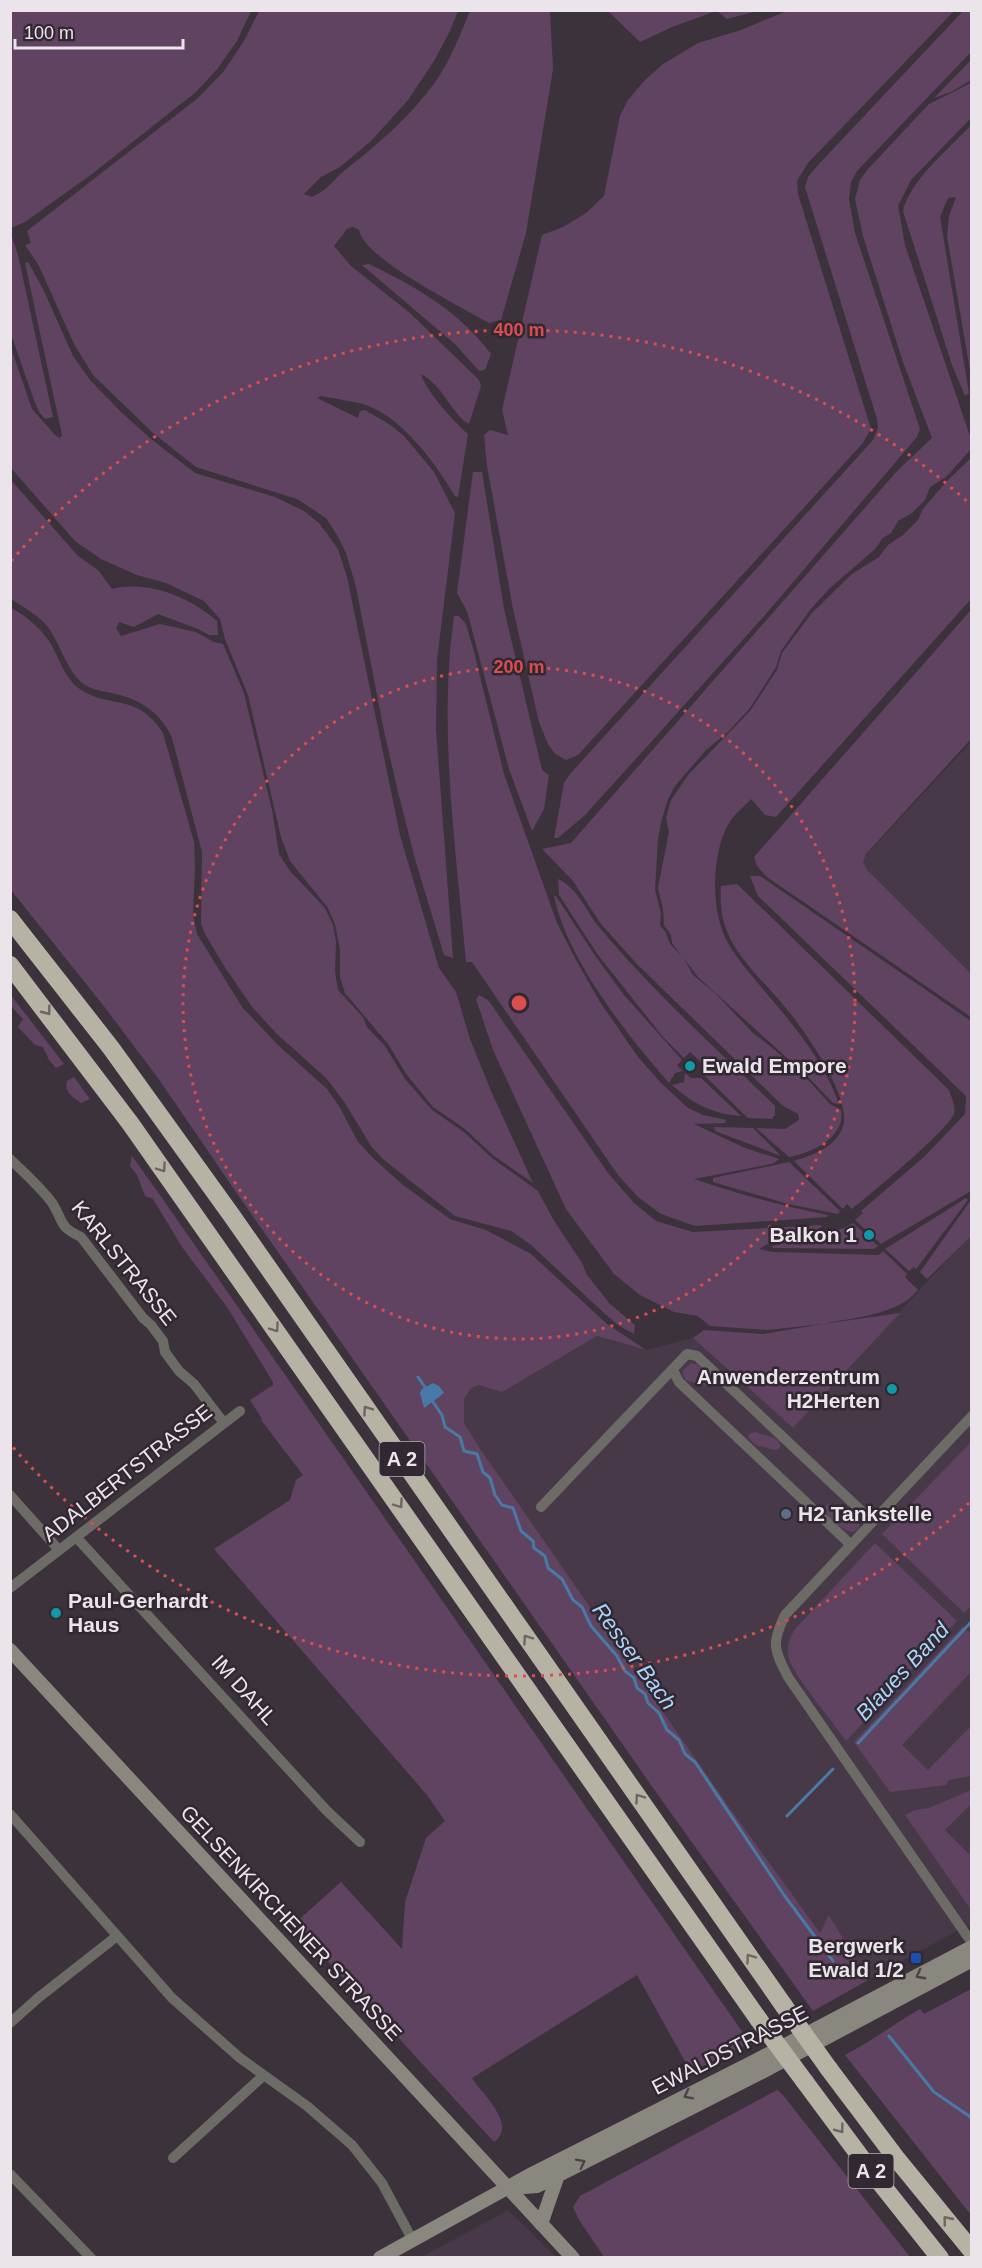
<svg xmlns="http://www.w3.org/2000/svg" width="982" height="2268" font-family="Arial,sans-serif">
  <rect width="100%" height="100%" fill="#3c323c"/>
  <path fill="#473948" d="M 971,742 L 971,978 L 856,866 Z
    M 971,1234 L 971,1925 L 962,1928 L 868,1980 L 829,1915 L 820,1934 L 734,1814 L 481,1450 L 464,1423 L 464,1400 L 470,1389 L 479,1385 L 502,1391 L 597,1336 L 646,1350 L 693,1338 L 793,1428 Z
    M 508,2210 L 556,2257 L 422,2257 Z"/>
  <path fill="#604361" d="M 11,10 L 251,10 L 251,11 L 237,41 L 218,68 L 196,92 L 92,174 L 25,222 L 11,228 Z
    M 789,10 L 954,11 L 808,163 L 797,181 L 798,194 L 871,429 L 862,444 L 578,755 L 566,760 L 555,754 L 548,744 L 539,722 L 513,609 L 487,466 L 484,435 L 490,430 L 508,435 L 502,410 L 542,235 L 563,227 L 586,213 L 604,196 L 620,116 L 628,100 L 645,80 L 663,64 L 698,43 L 741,30 Z
    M 259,11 L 458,11 L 450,31 L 434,61 L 408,100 L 371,141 L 340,167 L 321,177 L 304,194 L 312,197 C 329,189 331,182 344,171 C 377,145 411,116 436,81 C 451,59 460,35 470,11 L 550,11 L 553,69 L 526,233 L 501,320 L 489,323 C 463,308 363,258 359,230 L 353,227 L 347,229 L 334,246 L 351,266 L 410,313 L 479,380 L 481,386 L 469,424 C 454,417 442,384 421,374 C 425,390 455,423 468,434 L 458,497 L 455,496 C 435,463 404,419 366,405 C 353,401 335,399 321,396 L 317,398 L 358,418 L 360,411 L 365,410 L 389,424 L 404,436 L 434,472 L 455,513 L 437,660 L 436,729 L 453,958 L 444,955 L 415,859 L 398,792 L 384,731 L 356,587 L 346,553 L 337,535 L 326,518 L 297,499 L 196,467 L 153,433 L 93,375 L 85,362 L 74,344 L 39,266 L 25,245 L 31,243 L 27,231 L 198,98 L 224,71 L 244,41 Z
    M 608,11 L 716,11 L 672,27 L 640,42 Z
    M 717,11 L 757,11 L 727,19 Z
    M 963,11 L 971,11 L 971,52 L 857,171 L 851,182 L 849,199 L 855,233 L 920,429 L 917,437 L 765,615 L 643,751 L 584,816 L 558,838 L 554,838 L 564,783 L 570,774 L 873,440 L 878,428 L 877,419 L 805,187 L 808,177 L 818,165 Z
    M 971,60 L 971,80 L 951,92 L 934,98 Z
    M 971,83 L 971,118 L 911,180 L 898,206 L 905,245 L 971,439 L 971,449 L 946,477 L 930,487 L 925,500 L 912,513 L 898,521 L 891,533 L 883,538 L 875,549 L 830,588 L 810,610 L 781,651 L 776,667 L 750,708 L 728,732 L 706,750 L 675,786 L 668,799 L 661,822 L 658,839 L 655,890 L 661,913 L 660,925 L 666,933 L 670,944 L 683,957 L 693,975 L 715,993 L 753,1033 L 775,1050 L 808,1080 L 830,1104 L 841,1110 C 846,1137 812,1153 789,1157 L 756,1128 L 785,1129 L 799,1120 L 798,1114 L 783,1106 L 637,964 L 601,924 L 573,881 L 542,849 L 571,843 L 898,470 L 932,438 L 903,362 L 863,236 L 855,199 L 860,180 L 868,169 L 929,104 Z
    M 971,125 L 971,376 L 947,236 L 949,216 L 956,197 L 948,198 L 940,217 L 969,393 L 965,396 L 952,365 L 903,211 C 910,180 950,148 971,125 Z
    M 10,231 L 18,255 L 53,417 L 45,419 L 39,412 L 34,400 L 11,334 Z
    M 28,262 L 43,289 L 73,356 L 90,380 L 120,411 L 151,439 L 195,473 L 275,497 L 304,511 L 319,523 L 338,549 L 347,577 L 400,835 L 439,968 L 456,992 L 470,1039 L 491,1091 L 533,1183 L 494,1156 L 465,1129 L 433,1107 L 407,1075 L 388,1044 L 345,993 L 340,977 L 340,950 L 335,924 L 328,908 L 290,861 L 281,837 L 248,695 L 225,639 L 220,619 L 204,601 L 166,583 L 137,575 L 101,559 L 75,541 L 11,468 L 11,348 L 32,409 L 55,435 L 60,438 L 62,435 L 25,263 Z
    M 369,264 C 415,286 460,312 491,354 L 485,370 L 479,371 L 456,345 L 362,265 Z
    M 971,458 L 971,599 L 776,817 L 765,815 L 751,799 C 744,807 734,814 729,823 C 711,854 710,912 728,943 C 736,958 750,973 761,987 C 792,1023 823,1059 839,1104 L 833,1103 L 810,1079 L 698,977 L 672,943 L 671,935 L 664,925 L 663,909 L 658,888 L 669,832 L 666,818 L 671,800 L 688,775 L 750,711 L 777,670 L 782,653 L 812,613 L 852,574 L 879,557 L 888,545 L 903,535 L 918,520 L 923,509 L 946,482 Z
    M 473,472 L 482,472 L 504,609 L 542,770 L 549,775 L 544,809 L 532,831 L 509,769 L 467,611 L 457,593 Z
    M 10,479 L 78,556 L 98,570 L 112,589 C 149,580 189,597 217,621 L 218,635 L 209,635 L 198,629 L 158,614 L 134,627 L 119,622 L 116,628 L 121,636 L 160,624 L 196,632 L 214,642 L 223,644 L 244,693 L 272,810 L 279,854 L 290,871 L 325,908 L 333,925 L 336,942 L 335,972 L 338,990 L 363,1017 L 367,1027 L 385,1046 L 405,1079 L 432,1110 L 464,1132 L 492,1158 L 538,1191 L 553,1219 L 582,1263 L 587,1275 L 610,1304 L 635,1325 L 634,1334 L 618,1325 L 604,1313 L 530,1244 L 511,1231 L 455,1216 L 384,1160 L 371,1146 L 345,1103 L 326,1078 L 277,1034 L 253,1008 L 226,969 L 205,934 L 201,923 L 202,852 L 172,738 C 163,716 143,701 120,695 C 109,692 95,691 85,685 C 67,672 62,648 50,630 C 41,616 24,608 11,599 Z
    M 10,607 C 27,617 40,627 51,644 C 59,658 64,676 77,687 C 106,710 137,691 163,733 L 194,842 L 195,865 L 193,915 L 197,934 L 242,1007 L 278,1045 L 327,1089 L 339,1106 L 358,1142 L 374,1159 L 403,1185 L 450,1219 L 486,1230 L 531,1254 L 607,1324 L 646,1350 L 597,1336 L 502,1392 L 479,1385 L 470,1389 L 464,1400 L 464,1423 L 481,1450 L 734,1814 L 820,1933 L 829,1915 L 868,1980 L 813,2011 L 663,1802 L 238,1195 L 158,1078 L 103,1005 L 11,890 Z
    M 971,610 L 971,739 L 866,854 L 863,862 L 867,870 L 971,974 L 971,1017 L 767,877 L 757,866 L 754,857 Z
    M 454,616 L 459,616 L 466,624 L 474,652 L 504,774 L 557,923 L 576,960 L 600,1002 L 638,1057 L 662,1084 L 688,1108 L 703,1115 L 726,1120 L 725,1123 L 694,1124 L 745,1148 L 779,1159 L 774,1163 L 766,1165 L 694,1179 C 738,1194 782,1206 828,1215 L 827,1217 L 695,1226 L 661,1214 L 638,1197 L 618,1175 L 472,962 L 466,962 C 456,848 438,730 454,616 Z
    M 750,876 L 760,876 L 971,1021 L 971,1191 L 881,1244 L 855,1220 L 863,1213 L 861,1211 L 925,1156 L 965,1114 L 966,1096 L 758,896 Z
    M 558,879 C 578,888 586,911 599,927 C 651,989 712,1045 770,1101 L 775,1106 L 775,1115 L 772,1119 L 748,1118 L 704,1075 L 704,1065 L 690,1052 L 684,1058 L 663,1037 L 598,955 L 559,895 Z
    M 737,884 L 949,1090 C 951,1097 956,1106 954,1113 C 951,1128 868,1196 852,1209 L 847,1204 L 843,1209 L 794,1161 C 812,1155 834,1148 842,1129 C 855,1101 804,1030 786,1008 C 768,986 736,957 727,931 C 721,917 720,901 721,886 Z
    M 554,896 L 556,896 L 596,957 L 624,995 L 682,1060 L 677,1065 L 683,1071 L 675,1073 L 669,1083 C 627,1035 567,959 554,896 Z
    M 10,994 L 64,1064 L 56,1068 L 49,1060 L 43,1047 L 35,1045 L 18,1027 L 23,1019 L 11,1006 Z
    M 479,995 L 488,1000 L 608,1173 L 634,1203 L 656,1221 L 693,1232 L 823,1225 L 817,1230 L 771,1242 L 759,1249 L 773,1252 L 879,1255 L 883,1251 L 907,1274 L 905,1277 L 918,1290 C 897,1316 853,1317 823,1324 L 900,1313 L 793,1428 L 693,1338 L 704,1330 L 763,1334 L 822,1324 L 768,1330 L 710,1326 L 698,1316 L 674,1312 L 640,1295 L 614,1274 L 566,1209 L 493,1050 L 476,999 Z
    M 685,1073 L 691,1078 L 701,1078 L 741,1116 C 713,1114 693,1104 672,1085 L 684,1082 Z
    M 74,1077 L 90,1099 L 81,1103 C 73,1097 64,1092 67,1081 Z
    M 714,1127 L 753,1128 L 781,1156 L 715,1131 Z
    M 132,1156 L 162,1198 L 750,2043 L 691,2072 L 637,1975 L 472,2078 C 482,2094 518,2125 494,2142 L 294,1924 L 341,1882 L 402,1949 L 405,1902 L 426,1838 L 445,1821 L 427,1795 L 214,1549 L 290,1500 L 296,1480 L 303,1475 L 261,1420 L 262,1419 L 250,1400 L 273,1385 L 273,1382 L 227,1307 L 182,1247 L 153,1199 L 145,1196 L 137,1175 L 130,1166 Z
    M 789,1162 L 840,1211 L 838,1214 L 788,1204 L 713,1182 L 713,1178 Z
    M 966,1198 L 968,1200 L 916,1269 L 914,1267 L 909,1271 L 885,1249 Z
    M 971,1200 L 971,1236 L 927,1279 L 920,1272 Z
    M 853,1223 L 878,1246 L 874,1249 L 773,1248 L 772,1246 L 844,1228 Z
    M 691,1363 L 697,1364 L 713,1379 L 713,1385 L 706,1386 L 685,1380 L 683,1375 L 683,1370 Z
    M 755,1432 L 775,1438 L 780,1443 L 780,1448 L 776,1450 L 755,1445 L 748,1437 L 749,1434 Z
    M 970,1443 L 972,1605 L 964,1613 L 882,1534 Z
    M 828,1504 L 851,1509 L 859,1517 L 859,1528 L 854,1532 C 842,1531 828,1519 824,1508 Z
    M 875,1543 L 957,1621 L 846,1741 C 834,1723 794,1676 789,1659 C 786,1648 789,1637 796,1628 Z
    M 963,1626 L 971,1634 L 971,1672 L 902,1745 L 928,1770 L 969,1728 L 971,1731 L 971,1776 L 949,1780 L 946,1785 L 890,1792 L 854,1742 Z
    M 971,1790 L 971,1804 L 945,1830 L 971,1856 L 971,1910 L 905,1815 L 915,1810 L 929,1808 Z
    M 971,1989 L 971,2215 L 845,2055 C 872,2041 894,2024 920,2009 L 924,2014 Z
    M 777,2090 L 783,2095 L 910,2257 L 604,2257 L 579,2220 L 573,2207 L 580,2196 Z"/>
  <path fill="#477aa6" d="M 433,1383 L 439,1386 L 444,1393 L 424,1408 L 420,1393 L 422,1389 Z"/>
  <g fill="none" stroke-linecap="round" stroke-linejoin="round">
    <path stroke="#477aa6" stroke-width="3" d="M 418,1377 L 427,1390
      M 431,1399 L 442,1415 L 445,1427 L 460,1437 L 464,1451 L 477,1454 L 483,1472 L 490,1478 L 495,1495 L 502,1505 L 513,1508 L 521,1531 L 533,1541 L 534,1548 L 545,1556 L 548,1568 L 562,1579 L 573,1600 L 582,1607 L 591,1626 L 617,1656 L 625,1671 L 634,1678 L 637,1688 L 645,1694 L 648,1703 L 659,1713 L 667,1730 L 679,1740 L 685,1754 L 695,1762 L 784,1895 L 833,1961
      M 858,1743 L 972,1621
      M 787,1816 L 833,1769
      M 889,2036 L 934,2092 L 972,2118"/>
    <path stroke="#6c6b65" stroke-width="10" d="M 10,1159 C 22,1171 46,1192 54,1206 C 64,1224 60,1227 81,1237 L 143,1318 L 151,1325 L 163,1341 L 165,1352 L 179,1371 L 194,1384 L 224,1423
      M 673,1370 L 679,1382 L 850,1544
      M 972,1416 L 785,1615 C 771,1643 774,1650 788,1677 L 972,1943
      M 10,1495 L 59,1550
      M 541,1507 L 687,1354 L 697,1356 L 872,1521
      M 76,1537 L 327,1811 L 360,1842
      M 10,1588 L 240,1411
      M 10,1814 L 172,1998 L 240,2058 L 307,2106 L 352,2145 L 382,2183 L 412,2239
      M 10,2023 L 38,1998 L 117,1936
      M 173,2158 L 263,2076
      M 10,2174 L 91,2258"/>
    <path stroke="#8a887e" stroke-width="14" d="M 10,1650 L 573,2258
      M 512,2188 L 537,2186 L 762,2072 L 972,1960
      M 541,2224 L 558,2175
      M 380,2258 L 532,2174 L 755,2061 L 972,1947"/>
    <path stroke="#b6b2a4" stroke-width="18" d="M 10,919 L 111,1048 L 232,1216 L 784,2006
      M 10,965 L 130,1123 L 759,2020
      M 829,2069 L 896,2158 L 972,2251
      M 805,2082 L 874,2175 L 940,2258"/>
    <path stroke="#b6b2a4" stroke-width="18" d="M 784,2006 L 829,2069
      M 759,2020 L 805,2082"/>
  </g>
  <defs><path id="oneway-chevron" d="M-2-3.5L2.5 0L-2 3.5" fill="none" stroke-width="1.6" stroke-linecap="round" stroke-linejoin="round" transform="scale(1.5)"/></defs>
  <g stroke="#6d6665">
    <use href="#oneway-chevron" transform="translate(47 1011) rotate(53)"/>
    <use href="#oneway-chevron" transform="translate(162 1168) rotate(55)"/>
    <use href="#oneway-chevron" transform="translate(275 1328) rotate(55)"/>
    <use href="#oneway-chevron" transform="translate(367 1410) rotate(-125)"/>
    <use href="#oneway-chevron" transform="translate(399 1504) rotate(55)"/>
    <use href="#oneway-chevron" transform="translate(527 1639) rotate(-125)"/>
    <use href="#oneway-chevron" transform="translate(639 1798) rotate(-125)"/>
    <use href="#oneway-chevron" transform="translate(750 1958) rotate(-125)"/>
    <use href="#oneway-chevron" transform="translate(840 2129) rotate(53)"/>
    <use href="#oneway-chevron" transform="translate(947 2220) rotate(-129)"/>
  </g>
  <g stroke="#4c4548">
    <use href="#oneway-chevron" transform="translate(920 1975) rotate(152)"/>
    <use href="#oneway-chevron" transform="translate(688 2095) rotate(153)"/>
    <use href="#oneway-chevron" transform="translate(581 2163) rotate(-27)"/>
  </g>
  <g fill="none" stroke="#da4e4f" stroke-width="3" stroke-dasharray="3 6">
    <circle cx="519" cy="1003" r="336"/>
    <path d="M969 1503A673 673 0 0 1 11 1445M11 561A673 673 0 0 1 969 503"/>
  </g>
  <g fill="#0f9aa8" stroke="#312831" stroke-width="2">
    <circle cx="690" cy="1066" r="6"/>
    <circle cx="869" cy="1235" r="6"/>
    <circle cx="892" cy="1389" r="6"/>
    <circle cx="56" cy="1613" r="6"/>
  </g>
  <circle fill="#5c6f8a" stroke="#312831" stroke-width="2" cx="786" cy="1514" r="6"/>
  <rect fill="#1a4fb4" stroke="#312831" stroke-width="2" x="910" y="1952" width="12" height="12" rx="3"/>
  <g text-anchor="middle" stroke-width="5" stroke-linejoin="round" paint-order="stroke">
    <g fill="#312831" stroke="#b3acb3" stroke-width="1.5">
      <rect x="379.5" y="1442" width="45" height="34" rx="4.5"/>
      <rect x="848.5" y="2154" width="45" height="34" rx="4.5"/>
    </g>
    <g font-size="20" font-weight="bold" fill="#ebe5eb">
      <text x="402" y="1466">A 2</text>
      <text x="871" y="2178">A 2</text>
    </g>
    <g font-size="21" font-weight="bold" fill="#ebe5eb" stroke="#312831" text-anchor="start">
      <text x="702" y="1073">Ewald Empore</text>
      <text x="857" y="1242" text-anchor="end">Balkon 1</text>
      <text x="880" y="1384" text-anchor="end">Anwenderzentrum<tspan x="880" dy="24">H2Herten</tspan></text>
      <text x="798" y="1521">H2 Tankstelle</text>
      <text x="68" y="1608">Paul-Gerhardt<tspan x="68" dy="24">Haus</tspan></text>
      <text x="904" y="1953" text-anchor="end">Bergwerk<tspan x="904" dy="24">Ewald 1/2</tspan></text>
    </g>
    <g font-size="21" fill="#ebe5eb" stroke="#312831">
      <text transform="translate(124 1263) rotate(51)" y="7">KARLSTRASSE</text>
      <text transform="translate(127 1473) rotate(-38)" y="7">ADALBERTSTRASSE</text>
      <text transform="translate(244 1690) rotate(48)" y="7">IM DAHL</text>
      <text transform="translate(291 1923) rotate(47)" y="7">GELSENKIRCHENER STRASSE</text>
      <text transform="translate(730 2050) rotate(-27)" y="7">EWALDSTRASSE</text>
    </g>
    <g font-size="22" font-style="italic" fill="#a9d4fb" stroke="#312831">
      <text transform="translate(635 1656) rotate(54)" y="8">Resser Bach</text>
      <text transform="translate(902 1671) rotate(-47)" y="8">Blaues Band</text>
    </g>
  </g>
  <circle cx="519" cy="1003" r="9" fill="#da4e4f" stroke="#312831" stroke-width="3"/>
  <g font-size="18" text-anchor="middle" font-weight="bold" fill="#da4e4f" stroke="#312831" stroke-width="5" stroke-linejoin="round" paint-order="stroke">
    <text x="519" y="336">400 m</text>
    <text x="519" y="673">200 m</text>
  </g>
  <rect width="982" height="2268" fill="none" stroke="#ebe5eb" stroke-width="24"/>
  <path d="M15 39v9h168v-9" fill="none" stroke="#ebe5eb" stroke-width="3"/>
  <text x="24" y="39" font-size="18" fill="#ebe5eb" stroke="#312831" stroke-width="4.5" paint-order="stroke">100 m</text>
</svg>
